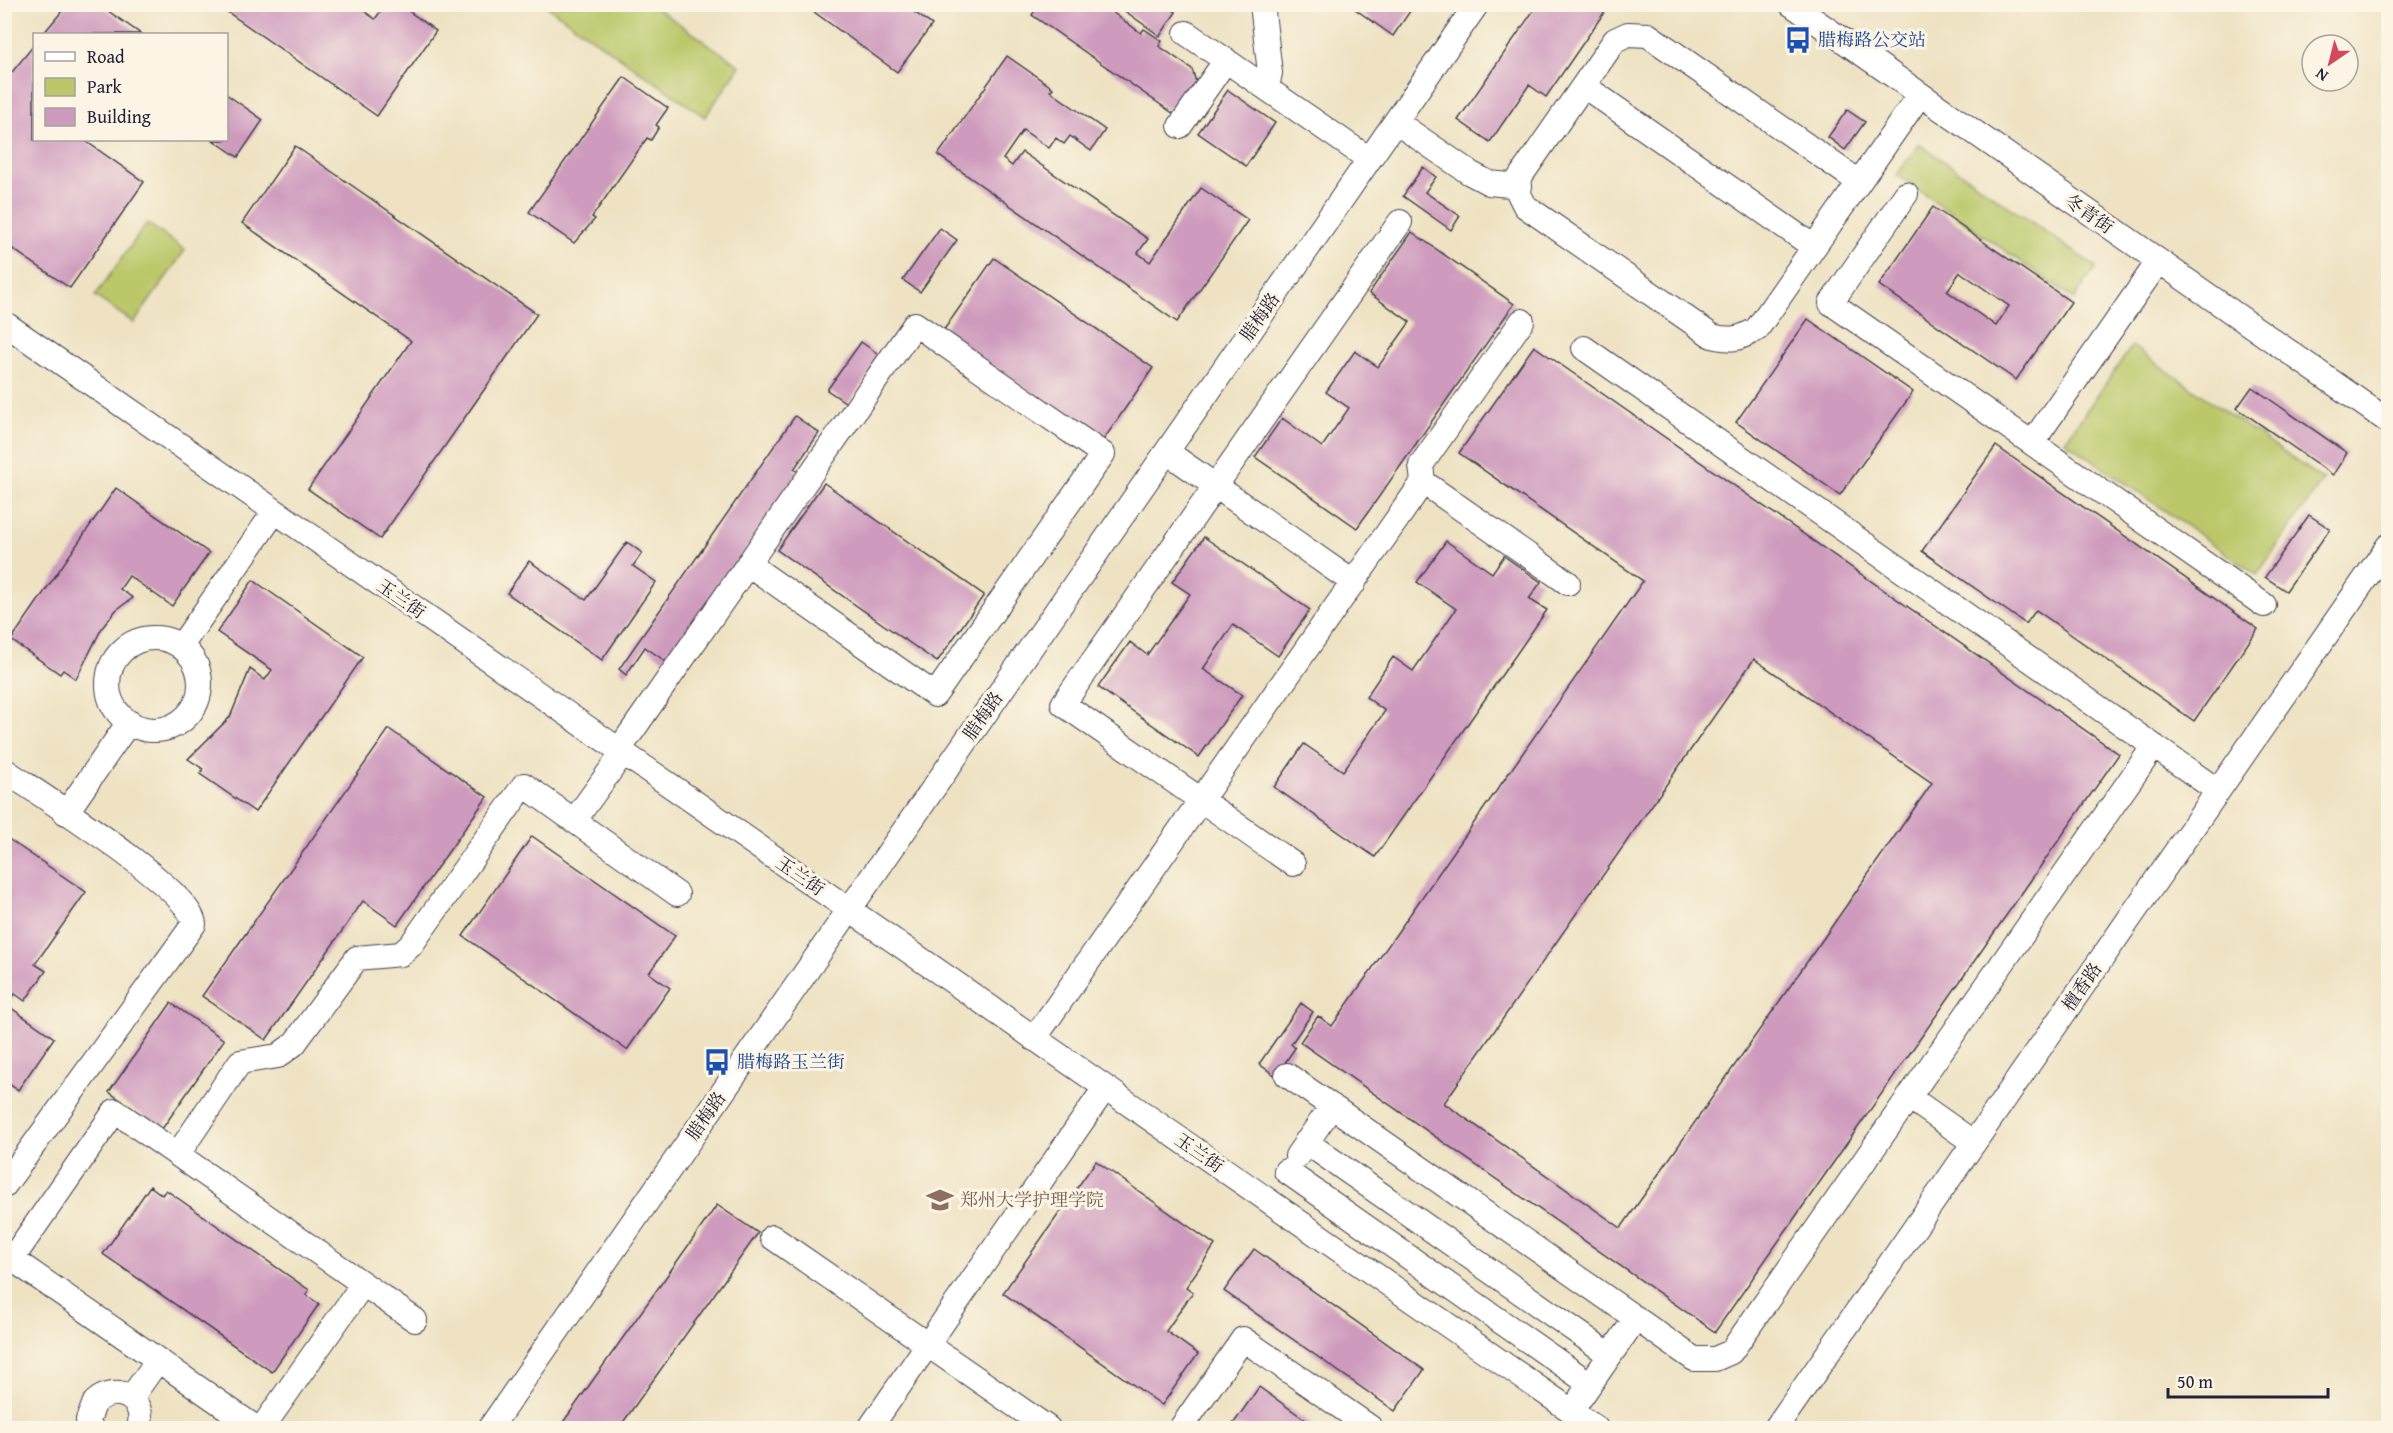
<svg xmlns="http://www.w3.org/2000/svg" width="2393" height="1433" font-family="'Gentium Book Plus','Noto Serif SC',serif">
  <rect width="100%" height="100%" fill="#fcf5e5"/>
  <filter id="ink" filterUnits="userSpaceOnUse"><feTurbulence type="fractalNoise" baseFrequency=".0167" numOctaves="2"/><feDisplacementMap in="SourceGraphic" scale="12" xChannelSelector="R" yChannelSelector="G"/><feConvolveMatrix kernelMatrix="1 2 1 2 8 2 1 2 1" color-interpolation-filters="sRGB"/></filter>
  <filter id="wash" filterUnits="userSpaceOnUse"><feTurbulence type="fractalNoise" baseFrequency=".008" numOctaves="4" result="noise"/><feDisplacementMap in="SourceGraphic" scale="24" xChannelSelector="R" yChannelSelector="G"/><feGaussianBlur stdDeviation="1.35" result="paint"/><feColorMatrix in="noise" values="0 0 0 0 0 0 0 0 0 0 0 0 0 0 0 0 0 1.4 0 .05"/><feComposite in="paint" operator="in"/></filter>
  <g filter="url(#wash)">
    <rect width="100%" height="100%" fill="#eee2c2"/>
    <path fill="#bbc769" stroke="#6e7452" stroke-width="1.5" d="M 545,5 L 652,5 L 740,66 L 705,117 Z
      M 1919,144 L 2096,267 L 2074,299 L 1897,175 Z
      M 147,223 L 185,250 L 134,323 L 95,296 Z
      M 2132,346 L 2323,480 L 2257,575 L 2065,441 Z"/>
    <g id="blocks">
      <path fill="#ce9abd" fill-rule="evenodd" d="M 68,4 L 98,4 L 141,34 L 43,34 Z
        M 216,4 L 354,4 L 375,19 L 386,4 L 399,4 L 436,31 L 377,116 Z
        M 803,4 L 903,4 L 932,25 L 897,72 Z
        M 1039,4 L 1101,4 L 1141,33 L 1144,29 L 1162,41 L 1159,46 L 1192,69 L 1196,82 L 1174,114 L 1032,15 Z
        M 1115,4 L 1165,4 L 1176,12 L 1160,36 Z
        M 1348,4 L 1415,4 L 1393,36 Z
        M 1538,4 L 1610,4 L 1546,97 L 1529,85 L 1490,142 L 1458,120 Z
        M 34,45 L 34,140 L 84,140 L 144,182 L 70,288 L 4,243 L 4,82 Z
        M 1007,56 L 1053,88 L 1050,91 L 1105,130 L 1091,151 L 1070,136 L 1064,144 L 1056,138 L 1049,148 L 1023,130 L 1003,159 L 1012,166 L 1022,152 L 1148,239 L 1138,253 L 1150,262 L 1201,188 L 1248,220 L 1177,322 L 938,155 Z
        M 624,77 L 668,108 L 656,125 L 659,127 L 651,140 L 647,138 L 592,217 L 595,219 L 574,243 L 529,212 Z
        M 1228,90 L 1275,123 L 1246,166 L 1198,133 Z
        M 226,94 L 263,120 L 238,157 L 213,140 L 226,140 Z
        M 1847,110 L 1865,122 L 1845,150 L 1828,137 Z
        M 295,146 L 537,314 L 380,539 L 308,489 L 411,341 L 242,223 Z
        M 1423,167 L 1436,177 L 1425,192 L 1460,216 L 1451,230 L 1403,196 Z
        M 1933,207 L 2071,302 L 2016,380 L 1879,285 ZM 1960,272 L 2009,306 L 1996,326 L 1947,291 Z
        M 940,228 L 957,240 L 920,292 L 903,280 Z
        M 1412,232 L 1514,304 L 1357,528 L 1255,457 L 1282,418 L 1322,447 L 1349,408 L 1326,392 L 1355,351 L 1378,367 L 1410,322 L 1369,293 Z
        M 994,258 L 1153,368 L 1102,442 L 943,331 Z
        M 1808,319 L 1913,392 L 1840,495 L 1736,422 Z
        M 861,342 L 881,356 L 848,404 L 827,390 Z
        M 1534,346 L 2119,754 L 1715,1332 L 1300,1042 L 1318,1016 L 1332,1026 L 1643,581 L 1459,453 ZM 1754,659 L 1932,783 L 1621,1228 L 1444,1103 Z
        M 2252,387 L 2347,453 L 2333,475 L 2237,408 Z
        M 795,416 L 819,433 L 794,469 L 800,473 L 668,663 L 645,647 L 626,675 L 619,669 Z
        M 1996,446 L 2258,629 L 2194,721 L 2036,610 L 2026,624 L 1922,551 Z
        M 824,483 L 984,595 L 937,662 L 777,550 Z
        M 116,488 L 209,553 L 172,606 L 129,576 L 120,589 L 133,598 L 116,610 L 102,628 L 76,679 L 63,670 L 60,674 L 11,640 Z
        M 2309,515 L 2330,529 L 2286,591 L 2265,577 Z
        M 1204,537 L 1310,610 L 1278,656 L 1233,625 L 1203,669 L 1242,695 L 1199,757 L 1098,687 L 1130,642 L 1147,655 L 1190,594 L 1172,582 Z
        M 1446,541 L 1492,573 L 1504,556 L 1541,582 L 1529,599 L 1547,610 L 1375,857 L 1274,787 L 1304,744 L 1343,771 L 1385,711 L 1366,697 L 1393,657 L 1413,671 L 1456,609 L 1417,582 Z
        M 627,542 L 642,553 L 633,566 L 656,582 L 602,660 L 507,593 L 529,561 L 586,600 Z
        M 253,580 L 363,657 L 255,812 L 200,774 L 203,769 L 188,759 L 230,717 L 250,669 L 265,680 L 272,670 L 217,632 Z
        M 389,729 L 487,797 L 397,925 L 363,901 L 266,1040 L 202,996 Z
        M 4,836 L 86,892 L 35,964 L 46,971 L 25,1001 L 15,994 L 7,1005 L 54,1038 L 18,1090 L 4,1081 Z
        M 532,836 L 675,936 L 649,973 L 670,988 L 627,1050 L 463,936 Z
        M 171,1003 L 224,1040 L 162,1129 L 109,1092 Z
        M 1301,1003 L 1313,1012 L 1291,1044 L 1295,1048 L 1276,1076 L 1259,1064 Z
        M 1096,1161 L 1215,1245 L 1186,1287 L 1193,1292 L 1166,1331 L 1198,1354 L 1162,1405 L 1003,1293 Z
        M 150,1186 L 162,1195 L 166,1190 L 309,1290 L 306,1295 L 319,1304 L 272,1372 L 103,1254 Z
        M 717,1205 L 758,1233 L 619,1428 L 559,1428 Z
        M 1254,1249 L 1424,1370 L 1395,1411 L 1224,1291 Z
        M 1259,1387 L 1317,1428 L 1231,1427 Z"/>
    </g>
  </g>
  <g filter="url(#ink)">
    <use href="#blocks" fill-opacity="0" stroke="#413f4f" stroke-width="1.5"/>
    <g fill="none" stroke-linecap="round" stroke-linejoin="round">
      <defs>
        <path id="minor" d="M 1262,4 L 1270,73 L 1267,88
          M 1791,4 L 2388,421
          M 1186,33 L 1369,159
          M 1584,86 L 1814,247
          M 1396,122 L 1470,173 L 1489,183 L 1520,186
          M 1180,126 L 1226,60
          M 1859,182 L 1648,35 L 1628,34 L 1615,40 L 1520,177 L 1519,194 L 1525,206 L 1712,336 C 1731,341 1740,339 1757,329 L 1919,96
          M 1906,194 L 1831,303 L 2264,605
          M 4,323 L 1596,1428
          M 1584,348 L 2218,791
          M 2032,443 L 2158,262
          M 1167,452 L 1354,583
          M 1423,482 L 1421,465 L 1522,321
          M108 684a46 46 0 1 1 92 0a46 46 0 1 1-92 0Z
          M 181,646 L 275,511
          M 619,750 L 915,324 L 1103,454 L 935,695 L 748,564
          M 4,770 C 39,794 191,889 194,924 L 4,1186
          M 66,813 L 129,722
          M 574,821 L 623,753
          M 1293,864 L 1063,704 L 1400,222
          M 1034,1039 L 1423,482 L 1568,583
          M 1287,1075 L 1694,1359 L 1715,1359 L 1731,1352 L 2154,746
          M 1909,1097 L 1974,1143
          M 1306,1142 L 1610,1355
          M 178,1154 L 240,1062 L 278,1056 L 294,1044 L 357,958 L 401,954 L 411,945 L 524,785 L 677,894
          M 1297,1156 L 1332,1106
          M 1286,1171 L 1590,1384
          M 772,1237 L 1048,1428
          M 1581,1397 L 1636,1318
          M 131,1398 L 158,1360
          M 91,1428 L 88,1420 L 95,1402 C 117,1383 147,1399 139,1428
          M 256,1428 L 12,1259 L 115,1111 L 415,1320
          M 262,1428 L 363,1284
          M 490,1428 L 1477,4
          M 870,1428 L 1105,1088
          M 1181,1428 L 1243,1339 L 1371,1428
          M 1776,1428 L 2388,546"/>
      </defs>
      <use href="#minor" stroke="#413f4f" stroke-width="26"/>
      <use href="#minor" stroke="#fff" stroke-width="24"/>
    </g>
  </g>
  <defs>
    <symbol id="bus-bare" viewBox="-9 -9 18 18"><path d="M-5-6H5V4H4V6H2V4H-2V6H-4V4H-5ZM-3.5-4V0h7V-4ZM-3.5 1.2v1.5H-2V1.2ZM2 1.2v1.5H3.5V1.2Z" fill="#1a4fb4" stroke="#fcf5e5" stroke-width="2.5" paint-order="stroke"/></symbol>
    <symbol id="university-bare" viewBox="-9 -9 18 18"><path d="M0-5L7-2L0 1L-7-2ZM-4 1L0 2.5L4 1V4Q0 6-4 4Z" fill="#8d6e63" stroke="#fcf5e5" stroke-width="2.5" paint-order="stroke"/></symbol>
  </defs>
  <g fill-rule="evenodd">
    <use href="#bus-bare" x="1779" y="21" width="38" height="38"/>
    <use href="#bus-bare" x="698" y="1043" width="38" height="38"/>
    <use href="#university-bare" x="921" y="1181" width="38" height="38"/>
  </g>
  <g text-anchor="middle" stroke-width="6" stroke-linejoin="round" paint-order="stroke">
    <g font-size="18" fill="#164399" stroke="#fcf5e5" text-anchor="start">
      <text x="1818" y="46">腊梅路公交站</text>
      <text x="737" y="1068">腊梅路玉兰街</text>
    </g>
    <g font-size="18" fill="#22223b" stroke="#fcf5e5">
      <text transform="translate(2089 214) rotate(35)" y="6">冬青街</text>
      <text transform="translate(1260 317) rotate(-55)" y="6">腊梅路</text>
      <text transform="translate(401 599) rotate(35)" y="6">玉兰街</text>
      <text transform="translate(983 716) rotate(-55)" y="6">腊梅路</text>
      <text transform="translate(800 876) rotate(35)" y="6">玉兰街</text>
      <text transform="translate(2082 987) rotate(-55)" y="6">檀香路</text>
      <text transform="translate(706 1116) rotate(-55)" y="6">腊梅路</text>
      <text transform="translate(1199 1153) rotate(35)" y="6">玉兰街</text>
    </g>
    <g font-size="18" fill="#785e54" stroke="#fcf5e5" text-anchor="start">
      <text x="960" y="1206">郑州大学护理学院</text>
    </g>
  </g>
  <rect width="2393" height="1433" fill="none" stroke="#fcf5e5" stroke-width="24"/>
  <rect x="33" y="33" width="195" height="108" fill="#fcf5e5" stroke="#a5a1a1" stroke-width="1.5"/>
  <rect x="45" y="52" width="30" height="9" fill="#ffffff" stroke="#a5a1a1" stroke-width="1.5"/>
  <text x="87" y="63" font-size="18" fill="#22223b">Road</text>
  <rect x="45" y="78" width="30" height="18" fill="#bbc769" stroke="#a5a1a1" stroke-width="1.5"/>
  <text x="87" y="93" font-size="18" fill="#22223b">Park</text>
  <rect x="45" y="108" width="30" height="18" fill="#ce9abd" stroke="#a5a1a1" stroke-width="1.5"/>
  <text x="87" y="123" font-size="18" fill="#22223b">Building</text>
  <g transform="translate(2330 63) rotate(215)"><circle r="28" fill="#fcf5e5" stroke="#a5a1a1" stroke-width="1.5"/>
  <path d="M0-4.5L10 22L0 15L-10 22Z" fill="#d1495b"/>
  <text y="-9" font-size="16" font-weight="bold" text-anchor="middle" fill="#22223b">N</text>
  </g>
  <path d="M2168 1388v9h160v-9" fill="none" stroke="#22223b" stroke-width="3"/>
  <text x="2177" y="1388" font-size="18" fill="#22223b" stroke="#fcf5e5" stroke-width="4.5" paint-order="stroke">50 m</text>
</svg>
